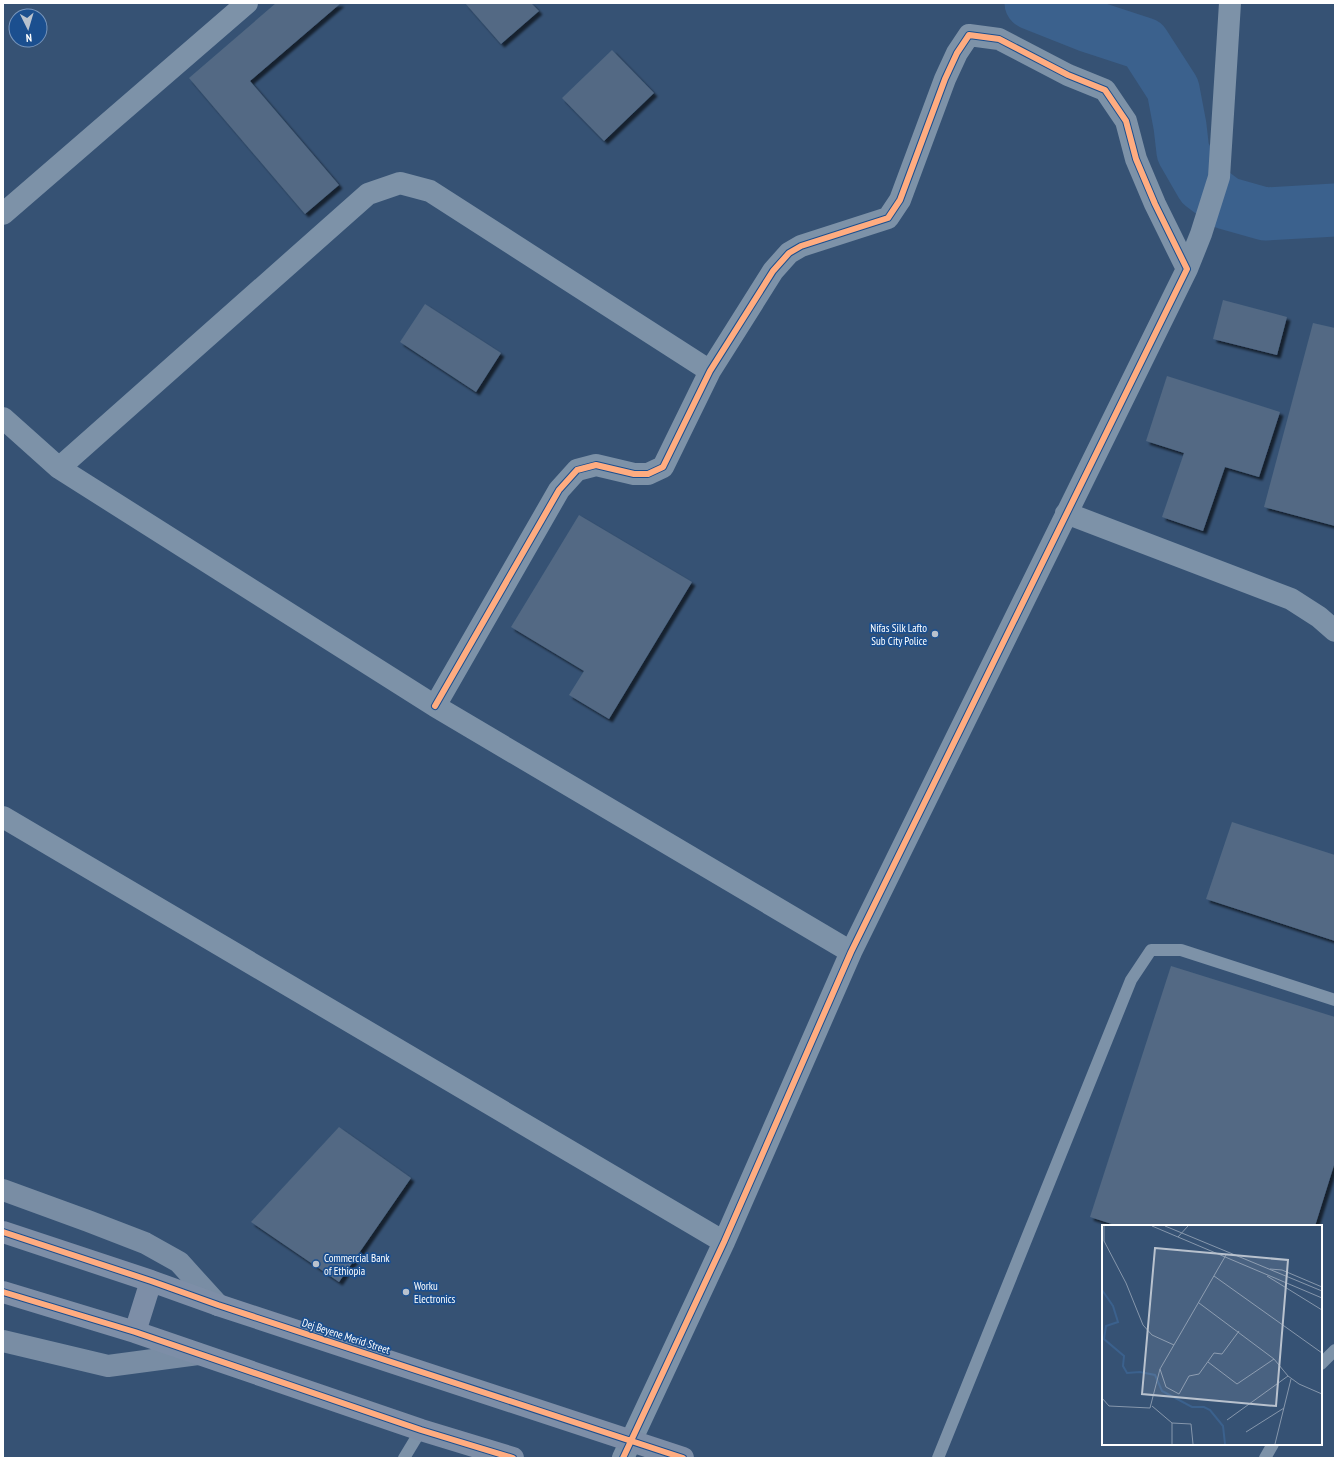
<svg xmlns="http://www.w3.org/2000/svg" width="1338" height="1461" font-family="'PT Sans Narrow',sans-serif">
  <defs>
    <filter id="shadow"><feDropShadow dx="3.5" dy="3.5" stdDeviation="1" flood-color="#0009"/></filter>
  </defs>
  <rect width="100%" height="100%" fill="#365274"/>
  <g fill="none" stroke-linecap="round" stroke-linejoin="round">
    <path stroke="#3b618d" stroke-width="53" d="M 1031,3 L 1089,26 L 1144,44 L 1173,89 L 1180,126 L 1183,152 L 1202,185 L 1226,203 L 1265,214 L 1335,210"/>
  </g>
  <path fill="#526984" filter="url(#shadow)" d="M 276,3 L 341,3 L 250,81 L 339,185 L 305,214 L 189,78 Z
    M 465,3 L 531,3 L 539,11 L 501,44 Z
    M 612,50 L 654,93 L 604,141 L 562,98 Z
    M 1223,300 L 1287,317 L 1277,355 L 1213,339 Z
    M 425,304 L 501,353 L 476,392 L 400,342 Z
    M 1313,323 L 1335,328 L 1335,526 L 1264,507 Z
    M 1167,376 L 1280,412 L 1259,477 L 1225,467 L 1203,531 L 1162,517 L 1184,453 L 1146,441 Z
    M 579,515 L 692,582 L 609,719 L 569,695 L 584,671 L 511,627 Z
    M 1232,822 L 1335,855 L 1335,941 L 1206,899 Z
    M 1171,966 L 1335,1017 L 1335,1162 L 1315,1226 L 1118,1226 L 1090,1217 Z
    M 339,1127 L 411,1178 L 339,1282 L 251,1222 Z"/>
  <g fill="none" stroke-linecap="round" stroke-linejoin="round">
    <path stroke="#7d92a8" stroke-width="12" d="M 1321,1364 L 1335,1350
      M 404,1458 L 421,1430
      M 938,1458 L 1131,980 L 1151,950 L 1181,950 L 1335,1000
      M 1265,1458 L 1273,1444"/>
    <path stroke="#7d92a8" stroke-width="22" d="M 3,214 L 247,3
      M 1187,269 L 1201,234 L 1219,177 L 1230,3
      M 3,418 L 59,468 L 435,706 L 851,952
      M 59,468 L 368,194 L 400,183 L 430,191 L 710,371
      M 1066,513 L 1291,599 L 1319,617 L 1335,631
      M 435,706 L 559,490 L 577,470 L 596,465 L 634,474 L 648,474 L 663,467 L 710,371 L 773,271 L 789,253 L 801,246 L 888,218 L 900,200 L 945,79 L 957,53 L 969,35 L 999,39 L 1068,75 L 1105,90 L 1126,121 L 1136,159 L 1155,204 L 1187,269 L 851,952 L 724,1242 L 623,1458
      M 3,817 L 724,1242"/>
    <path stroke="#798da4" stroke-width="22" d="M 3,1190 L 88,1221 L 145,1243 L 179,1262 L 218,1305
      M 3,1341 L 108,1366 L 198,1354"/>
    <path stroke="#7d8ea7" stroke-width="22" d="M 3,1232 L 151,1281 L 218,1305 L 683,1458
      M 3,1292 L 135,1332 L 421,1430 L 513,1458
      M 135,1332 L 151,1281"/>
    <defs>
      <path id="cycleway" d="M 435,706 L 559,490 L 577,470 L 596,465 L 634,474 L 648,474 L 663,467 L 710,371 L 773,271 L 789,253 L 801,246 L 888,218 L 900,200 L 945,79 L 957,53 L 969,35 L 999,39 L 1068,75 L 1105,90 L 1126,121 L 1136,159 L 1155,204 L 1187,269 L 851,952 L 724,1242 L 623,1458
        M 3,1232 L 151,1281 L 218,1305 L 683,1458
        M 3,1292 L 135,1332 L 421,1430 L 513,1458"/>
    </defs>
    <use href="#cycleway" stroke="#1b4f8f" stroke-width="8"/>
    <use href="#cycleway" stroke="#ffac80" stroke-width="6"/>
  </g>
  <g fill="#b9c2ce" stroke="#1b4f8f" stroke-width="1.5">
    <circle cx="935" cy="634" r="4"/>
    <circle cx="316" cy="1264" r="4"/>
    <circle cx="406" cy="1292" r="4"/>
  </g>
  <g text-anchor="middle" stroke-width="3.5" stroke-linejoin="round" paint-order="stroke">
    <g font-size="11" fill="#fff" stroke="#1b4f8f" text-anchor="start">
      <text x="927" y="632" text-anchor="end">Nifas Silk Lafto<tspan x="927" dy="13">Sub City Police</tspan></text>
      <text x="324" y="1262">Commercial Bank<tspan x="324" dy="13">of Ethiopia</tspan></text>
      <text x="414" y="1290">Worku<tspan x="414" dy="13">Electronics</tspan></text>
    </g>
    <g font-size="11" fill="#fff" stroke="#1b4f8f">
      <text transform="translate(346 1336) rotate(18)" y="4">Dej Beyene Merid Street</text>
    </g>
  </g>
  <g transform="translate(1102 1225)">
    <rect width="220" height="220" fill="#365274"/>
    <path fill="none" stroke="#3b618d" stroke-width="2" d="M 0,65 L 11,81 L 16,97 L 4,101 L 2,114 L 22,131 L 21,141 L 25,148 L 38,147 L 53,150 L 60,166 L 90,182 L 102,182 L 108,185 L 121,201 L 123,219"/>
    <path fill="none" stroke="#8697ac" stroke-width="1" d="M 2,1 L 2,16 L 24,58 L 41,100 L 50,110 L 72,120M 50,1 L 220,73M 63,1 L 220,66M 76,12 L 86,1M 124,30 L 58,144 L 64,162 L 77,169 L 87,151 L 97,149 L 112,128 L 120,129 L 137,106M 168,44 L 180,45 L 220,62M 112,51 L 220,128M 165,51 L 220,85M 97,78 L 172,134 L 186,151M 106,137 L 135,159 L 172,134M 0,173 L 7,181 L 48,183 L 58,144M 50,181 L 70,198 L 70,219M 125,195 L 186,151 L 197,159 L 220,169M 70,198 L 89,199 L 91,219M 144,207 L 182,183M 173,219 L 189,154"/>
    <path fill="#b9c2ce" fill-opacity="0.15" stroke="#b9c2ce" stroke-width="2" d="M 53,23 L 186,35 L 174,181 L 40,169 Z"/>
    <rect width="220" height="220" fill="none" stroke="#fff" stroke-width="2"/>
  </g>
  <rect width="1338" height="1461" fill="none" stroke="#ffffff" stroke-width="8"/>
  <g transform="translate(28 28) rotate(175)"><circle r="19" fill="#1b4f8f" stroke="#7695bc"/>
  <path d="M0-3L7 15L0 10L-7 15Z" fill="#b9c2ce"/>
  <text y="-6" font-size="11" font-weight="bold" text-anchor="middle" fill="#ffffff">N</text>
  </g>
</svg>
